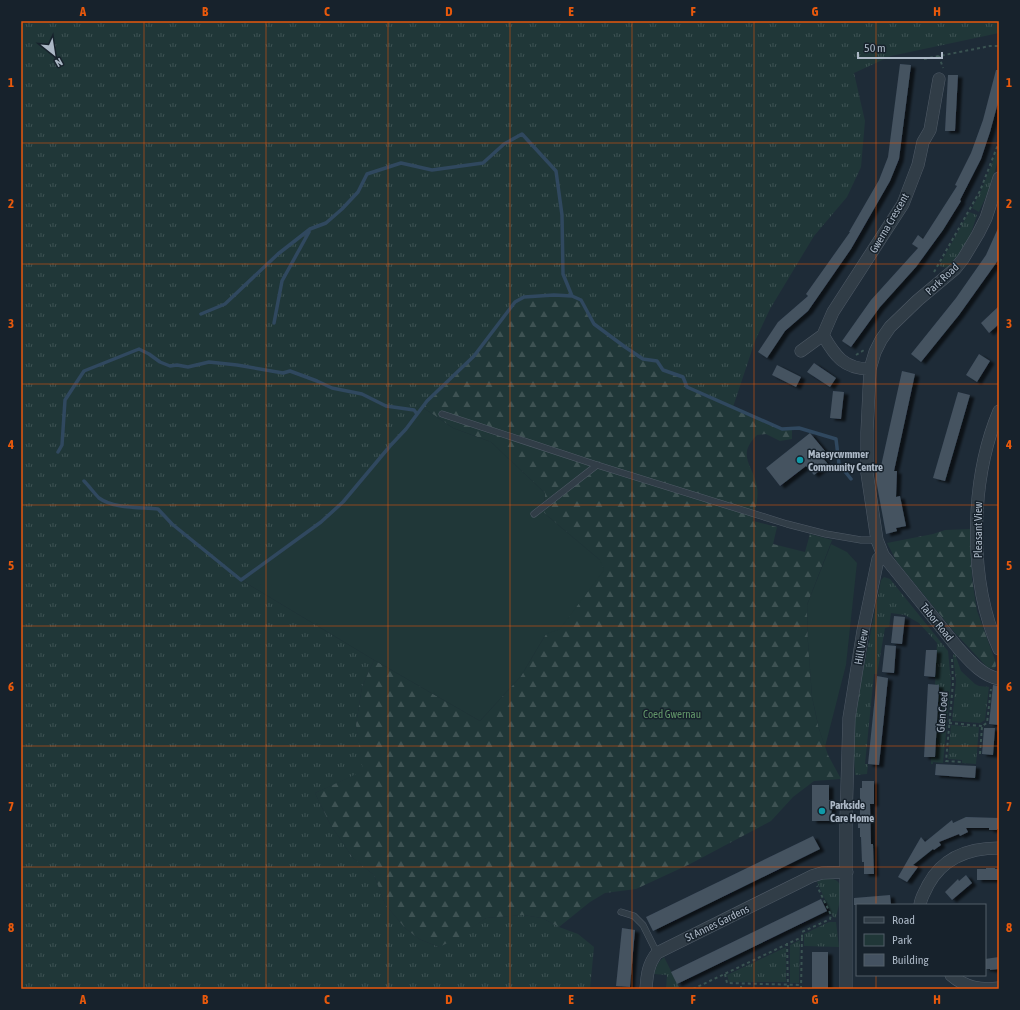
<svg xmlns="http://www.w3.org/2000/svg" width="1020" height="1010" font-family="'Asap Condensed',sans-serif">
  <defs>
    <pattern id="grass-tufts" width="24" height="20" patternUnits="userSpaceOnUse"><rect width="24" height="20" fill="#203738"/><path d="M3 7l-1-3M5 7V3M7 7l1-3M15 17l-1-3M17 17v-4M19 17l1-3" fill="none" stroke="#3e5253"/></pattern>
    <pattern id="forest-firs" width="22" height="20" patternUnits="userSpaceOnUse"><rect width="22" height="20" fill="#203738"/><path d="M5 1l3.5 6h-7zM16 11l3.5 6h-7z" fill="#3e5253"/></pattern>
    <filter id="shadow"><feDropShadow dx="4.5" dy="2.5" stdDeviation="1" flood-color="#0009"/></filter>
  </defs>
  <rect width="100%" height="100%" fill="#1e2b37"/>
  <path fill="url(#grass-tufts)" d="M 21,21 L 999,21 L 999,33 L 891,56 L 854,73 L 865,121 L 861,167 L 847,197 L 814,236 L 770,309 L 755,341 L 733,407 L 687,387 L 683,377 L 663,370 L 657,361 L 643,359 L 625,347 L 594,324 L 581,300 L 572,296 L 554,295 L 524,297 L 515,302 L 474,356 L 417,414 L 406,429 L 390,446 L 343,502 L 321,522 L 241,580 L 374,660 L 362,687 L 356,725 L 364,771 L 315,793 L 330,824 L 353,858 L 374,875 L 385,904 L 405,928 L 419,939 L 439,947 L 458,937 L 486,918 L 523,915 L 542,918 L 559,927 L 578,934 L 594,947 L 590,989 L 21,989 Z
    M 999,146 C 999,167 988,193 979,212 L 972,208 L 981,191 Z
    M 969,212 L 977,215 C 970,236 966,253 948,268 L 939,266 Z
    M 884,577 L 890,579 L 948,651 L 951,683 L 943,763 L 933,762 L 933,764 L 931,764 L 931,757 L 935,757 L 939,691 L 939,685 L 935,685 L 937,643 L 919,623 L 905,615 L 891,613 L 889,627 L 885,628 L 877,674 L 874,674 L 865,764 L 868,764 L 867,774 L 855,775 L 853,736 L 857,702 L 881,580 Z
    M 955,654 L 961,671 L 975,684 L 979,686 L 989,687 L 985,720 L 980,723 L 952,721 L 956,681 L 953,655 Z
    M 951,725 L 979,727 L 976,764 L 962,763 L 962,760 L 948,759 Z
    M 823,878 C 851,876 839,901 836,918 L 833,917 L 817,882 Z
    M 829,922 L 836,922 L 839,947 L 804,946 L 804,934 Z
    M 800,940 L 799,983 L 790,983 L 790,945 Z
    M 786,947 L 786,982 L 729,982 L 727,975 Z
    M 664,957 L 680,989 L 666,989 L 667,975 L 654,974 C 656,967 658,962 664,957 Z"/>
  <path fill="url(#forest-firs)" d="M 554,295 L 572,296 L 581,300 L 594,324 L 625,347 L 643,359 L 657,361 L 663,370 L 683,377 L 687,387 L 782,429 L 792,428 L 792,439 L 780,441 L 766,434 L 757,435 C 736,456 753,464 757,487 C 759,498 755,510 753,521 L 777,527 L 773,544 L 805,552 L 810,534 L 832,540 L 807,605 L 808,642 L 812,697 L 819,729 L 828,755 L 841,779 L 814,781 L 793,797 L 771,821 L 690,864 L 636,889 L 605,893 L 590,902 L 559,927 L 542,918 L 523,915 L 486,918 L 458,938 L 439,947 L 419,939 L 405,928 L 385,904 L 374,875 L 353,858 L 330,824 L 315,793 L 363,771 L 356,725 L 362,687 L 374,660 L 480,721 L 521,676 L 546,634 L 600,560 L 544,513 L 545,493 L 491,442 L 453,428 L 422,407 L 474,356 L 515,302 L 524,297 Z
    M 970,529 L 972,579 L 977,611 L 995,660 L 996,666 L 994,669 L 987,667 L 956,634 L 897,562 L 887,543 L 933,534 L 945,530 Z"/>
  <path fill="#203738" d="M 422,407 L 453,428 L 491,442 L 545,493 L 544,513 L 600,560 L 604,570 L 560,629 L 546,634 L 521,676 L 480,721 L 374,660 L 241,580 L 321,522 L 343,502 L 390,446 L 406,429 Z
    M 831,544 L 847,552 L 857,563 L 846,665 L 825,747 L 819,729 L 812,697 L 808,642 L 807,605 Z"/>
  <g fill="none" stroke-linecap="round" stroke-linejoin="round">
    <path stroke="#30485f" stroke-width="3.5" d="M 201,314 L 225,304 L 278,254 L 310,229 L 326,223 L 342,209 L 358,192 L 367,174 L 401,163 L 432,170 L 483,163 L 504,144 L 522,134 L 556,171 L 562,215 L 563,274 L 572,296
      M 274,323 L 282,281 L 309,232
      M 58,452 L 62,445 L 65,400 L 84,371 L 139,349 L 149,354 L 160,362 L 170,366 L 177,365 L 188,367 L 209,362 L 237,365 L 283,373 L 290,371 L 317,381 L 332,388 L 362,394 L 386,406 L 414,410 L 417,414
      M 84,481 C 89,486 94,493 99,498 C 114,509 140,507 158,509 L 172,524 L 241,580 L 321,522 L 343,502 L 390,446 L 406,429 L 427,401 L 474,356 L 515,302 L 524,297 L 554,295 L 572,296 L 581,300 L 594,324 L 625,347 L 643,359 L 657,361 L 663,370 L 683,377 L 687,387 L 782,429 L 799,428 L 836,439 L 839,464 L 851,479"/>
  </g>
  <path fill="#445261" filter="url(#shadow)" d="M 900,64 L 911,65 L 899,159 L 890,181 L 851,249 L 808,311 L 785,331 L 767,358 L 758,352 L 778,322 L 808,296 L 806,294 L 850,232 L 849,232 L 879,180 L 888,157 Z
    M 996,70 L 999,70 L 999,99 L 990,132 L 981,159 L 960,200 L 961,201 L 943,230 L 916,267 L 880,307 L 851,347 L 842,341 L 871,300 L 918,248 L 912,244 L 918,235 L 923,239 L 957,186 L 955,185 L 971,153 L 983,120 Z
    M 948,75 L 958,75 L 955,131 L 945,131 Z
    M 999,226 L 999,259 L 959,315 L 921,362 L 911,354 L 956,298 L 986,255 Z
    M 999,306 L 999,324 L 989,333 L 981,323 Z
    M 979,354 L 990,361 L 977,382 L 966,375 Z
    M 814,363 L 836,378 L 830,387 L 807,372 Z
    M 777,365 L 801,377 L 796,387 L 772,375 Z
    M 902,371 L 915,374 L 894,471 L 897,471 L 896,497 L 900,496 L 906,526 L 896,528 L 897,531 L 886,534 L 876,480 L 876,466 L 881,466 Z
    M 833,391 L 844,392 L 841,419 L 830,418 Z
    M 958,392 L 970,395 L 945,481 L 933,478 Z
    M 810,433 L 825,451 L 820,455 L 828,464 L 814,475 L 806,466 L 780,486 L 766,468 Z
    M 894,616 L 905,617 L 902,644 L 891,643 Z
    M 885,645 L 896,646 L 894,673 L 882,672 Z
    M 926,650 L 937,650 L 935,677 L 924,676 Z
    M 877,676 L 888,678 L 879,765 L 868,764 Z
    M 928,684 L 939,685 L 935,757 L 924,757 Z
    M 993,685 L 999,686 L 999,725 L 989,724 Z
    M 984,728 L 995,728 L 993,755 L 982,754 Z
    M 936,764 L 976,766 L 975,778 L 935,775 Z
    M 862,781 L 874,781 L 874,804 L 870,804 L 871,844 L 873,844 L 874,874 L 864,874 L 864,862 L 862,862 L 861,837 L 860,837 L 860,828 L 858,828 L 858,819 L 860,819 L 860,788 L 862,788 Z
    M 812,785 L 829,785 L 829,800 L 832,800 L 831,821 L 812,821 Z
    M 966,817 L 999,818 L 999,829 L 997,829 L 997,830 L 989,830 L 989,828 L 966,828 L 968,832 L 960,836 L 959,834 L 939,842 L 941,845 L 934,850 L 933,849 L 913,865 L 918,867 L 907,882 L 898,877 L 921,837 L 925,842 L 952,820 L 953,823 Z
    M 813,836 L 820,849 L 653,931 L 646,917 Z
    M 986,868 L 995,868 L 995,869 L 999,869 L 999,880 L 977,880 L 977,869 L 986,869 Z
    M 966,875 L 972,883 L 952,900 L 945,892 L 958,879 L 959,881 Z
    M 890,895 L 891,905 L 854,905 L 854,898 Z
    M 821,899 L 827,911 L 677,984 L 671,972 Z
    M 622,928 L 635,930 L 630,987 L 616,986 Z
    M 812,952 L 828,952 L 828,989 L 812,989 Z
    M 999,957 L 999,969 L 990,970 L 990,969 L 985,969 L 985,959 Z"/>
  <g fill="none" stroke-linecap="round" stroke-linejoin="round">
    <defs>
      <path id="lane" d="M 442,414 L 597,465 L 787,524 L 826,534 L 861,540 L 877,540
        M 534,514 L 597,465
        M 621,912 L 634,916 L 643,925 L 657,953"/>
      <path id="street" d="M 999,178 L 986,218 L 978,234 L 963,259 L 955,269 L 918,300 L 890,327 L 881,340 L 875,352 L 870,369 L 867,432 L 867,473 L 877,540 L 883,555 L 958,648 C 970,661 981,675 999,679
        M 801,351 L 823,335
        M 870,369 C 844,369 835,356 823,335 L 833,312 L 903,204 L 918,165 L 923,142 L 930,130 L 939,79
        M 999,411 C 970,480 968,581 999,649
        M 920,905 C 921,897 925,892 928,885 C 943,857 969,848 999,848
        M 951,975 C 966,988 980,990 999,988
        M 646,989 C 647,975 648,964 657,953 L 812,876 L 822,873 L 847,872
        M 846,989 L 846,821 L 849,718 L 863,631 L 878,559 L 883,555"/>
    </defs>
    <use href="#lane" stroke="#4f5a66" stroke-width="7"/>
    <use href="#street" stroke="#4f5a66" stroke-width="13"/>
    <path stroke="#3a5352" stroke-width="2" stroke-dasharray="3 3" stroke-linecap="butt" d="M 939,56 L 943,68
      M 924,59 L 990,46 L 999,46
      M 934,272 L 980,191 L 999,142
      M 856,355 L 864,350
      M 952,659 L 953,683 L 946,761 L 961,762
      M 949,723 L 982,726
      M 980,754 L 982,726 L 987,723 L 991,689
      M 787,943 L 788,989
      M 725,974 L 727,983 L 801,985
      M 693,989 L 802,937 L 802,932 L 830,919 L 831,915 L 817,886
      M 741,989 L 741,983
      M 801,989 L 802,937"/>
    <use href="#lane" stroke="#313d47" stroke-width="6"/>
    <use href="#street" stroke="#313d47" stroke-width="12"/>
  </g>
  <path fill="none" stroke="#e8590c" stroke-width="1" stroke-opacity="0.55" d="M 144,21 L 144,989M 266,21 L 266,989M 388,21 L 388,989M 510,21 L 510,989M 632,21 L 632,989M 754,21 L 754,989M 876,21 L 876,905M 21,143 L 999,143M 21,264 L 999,264M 21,384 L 999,384M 21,505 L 999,505M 21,626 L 999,626M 21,746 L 999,746M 21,867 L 999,867M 876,975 L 876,989"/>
  <g fill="#0f9aa8" stroke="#17222c" stroke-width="1.5">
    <circle cx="800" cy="460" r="4"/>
    <circle cx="822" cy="811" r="4"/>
  </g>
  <g text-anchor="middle" stroke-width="3" stroke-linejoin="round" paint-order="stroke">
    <g font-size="11" fill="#abb7c5" stroke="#17222c">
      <text transform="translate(889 223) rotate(-60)" y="4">Gwerna Crescent</text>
      <text transform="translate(942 279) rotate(-43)" y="4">Park Road</text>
      <text transform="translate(978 530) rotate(-90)" y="4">Pleasant View</text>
      <text transform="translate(937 622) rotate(51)" y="4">Tabor Road</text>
      <text transform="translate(861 647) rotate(-80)" y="4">Hill View</text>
      <text transform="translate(942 712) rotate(-85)" y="4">Glen Coed</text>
      <text transform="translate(717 923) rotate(-26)" y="4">St Annes Gardens</text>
    </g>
    <g font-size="11" font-weight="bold" fill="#abb7c5" stroke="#17222c" text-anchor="start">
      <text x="808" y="458">Maesycwmmer<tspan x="808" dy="13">Community Centre</tspan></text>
      <text x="830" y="809">Parkside<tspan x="830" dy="13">Care Home</tspan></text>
    </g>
    <g font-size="11" fill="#629669" stroke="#17222c">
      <text x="672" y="718">Coed Gwernau</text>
    </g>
  </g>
  <rect width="1020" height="1010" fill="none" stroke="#17222c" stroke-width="44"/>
  <rect x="856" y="904" width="130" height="72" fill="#17222c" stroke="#525e69"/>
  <rect x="864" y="917" width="20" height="6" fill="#313d47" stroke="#525e69"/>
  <text x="892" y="924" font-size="12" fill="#abb7c5">Road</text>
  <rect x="864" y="934" width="20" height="12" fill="#203738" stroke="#525e69"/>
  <text x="892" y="944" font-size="12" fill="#abb7c5">Park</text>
  <rect x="864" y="954" width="20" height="12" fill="#445261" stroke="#525e69"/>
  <text x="892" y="964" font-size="12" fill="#abb7c5">Building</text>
  <g transform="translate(54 54) rotate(150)" stroke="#17222c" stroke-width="3" paint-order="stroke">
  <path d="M0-3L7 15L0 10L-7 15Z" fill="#abb7c5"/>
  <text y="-6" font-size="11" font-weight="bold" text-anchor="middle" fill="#abb7c5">N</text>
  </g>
  <path d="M858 52v6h84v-6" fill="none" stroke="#abb7c5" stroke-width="2"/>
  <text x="864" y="52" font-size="12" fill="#abb7c5" stroke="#17222c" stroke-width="3" paint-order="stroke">50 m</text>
  <rect x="22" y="22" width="976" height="966" fill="none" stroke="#e8590c" stroke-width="1.5"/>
  <g font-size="13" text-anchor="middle" font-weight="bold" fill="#e8590c">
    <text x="83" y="16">A</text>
    <text x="205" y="16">B</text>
    <text x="327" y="16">C</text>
    <text x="449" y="16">D</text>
    <text x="571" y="16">E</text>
    <text x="693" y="16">F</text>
    <text x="815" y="16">G</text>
    <text x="937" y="16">H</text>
    <text x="11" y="87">1</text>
    <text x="1009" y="87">1</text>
    <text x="11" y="208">2</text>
    <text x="1009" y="208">2</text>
    <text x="11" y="328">3</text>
    <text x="1009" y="328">3</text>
    <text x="11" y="449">4</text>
    <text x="1009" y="449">4</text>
    <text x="11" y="570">5</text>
    <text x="1009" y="570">5</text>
    <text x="11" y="691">6</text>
    <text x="1009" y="691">6</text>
    <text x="11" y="811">7</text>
    <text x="1009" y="811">7</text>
    <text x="11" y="932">8</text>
    <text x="1009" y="932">8</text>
    <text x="83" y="1004">A</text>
    <text x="205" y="1004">B</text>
    <text x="327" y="1004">C</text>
    <text x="449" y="1004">D</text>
    <text x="571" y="1004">E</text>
    <text x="693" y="1004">F</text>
    <text x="815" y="1004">G</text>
    <text x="937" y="1004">H</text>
  </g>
</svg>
